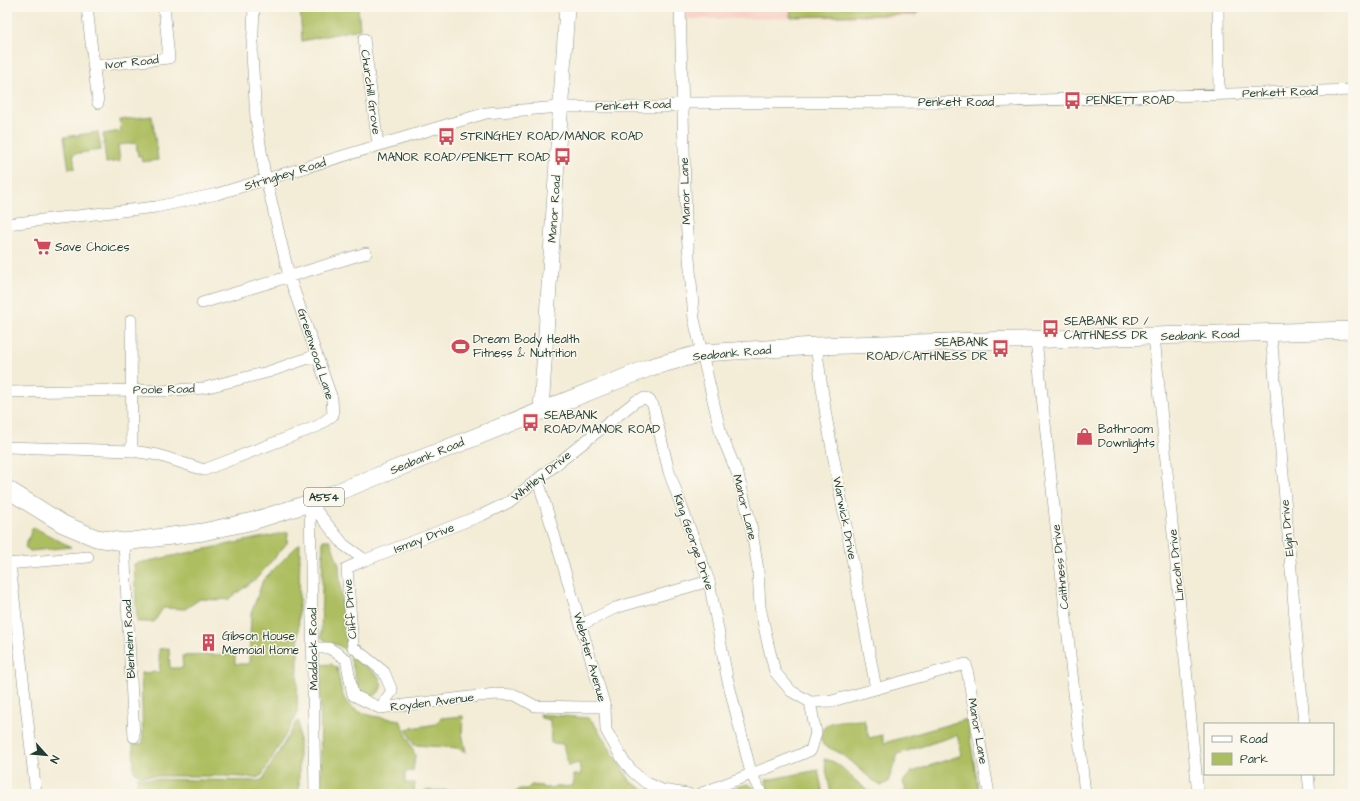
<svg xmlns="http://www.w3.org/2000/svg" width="1360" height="801" font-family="'Architects Daughter',sans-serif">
  <rect width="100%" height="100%" fill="#fbf7ec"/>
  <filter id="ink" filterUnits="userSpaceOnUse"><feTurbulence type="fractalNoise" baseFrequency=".025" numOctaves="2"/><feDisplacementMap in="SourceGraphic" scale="8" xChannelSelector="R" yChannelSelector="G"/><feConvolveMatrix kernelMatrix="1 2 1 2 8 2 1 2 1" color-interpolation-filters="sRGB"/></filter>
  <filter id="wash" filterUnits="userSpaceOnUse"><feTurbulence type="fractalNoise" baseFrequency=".012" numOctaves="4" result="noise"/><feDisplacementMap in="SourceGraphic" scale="16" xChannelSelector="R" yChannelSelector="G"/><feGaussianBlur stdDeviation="0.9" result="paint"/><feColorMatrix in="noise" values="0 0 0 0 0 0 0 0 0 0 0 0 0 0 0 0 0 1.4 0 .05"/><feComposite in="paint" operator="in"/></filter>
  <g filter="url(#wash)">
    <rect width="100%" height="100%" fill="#f3ecd7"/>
    <path fill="#f7d1c6" d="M 685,7 L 917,7 L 917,17 L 685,19 Z"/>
    <path fill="#adbe61" stroke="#667e4a" d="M 300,7 L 358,7 L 360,29 L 302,41 Z
      M 791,7 L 800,8 L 805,7 L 917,7 L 917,14 L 790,17 Z
      M 152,116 L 158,160 L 142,162 L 141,156 L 138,156 L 136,143 L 118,145 L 120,161 L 106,163 L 103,134 L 121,131 L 120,120 Z
      M 98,132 L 101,150 L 73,154 L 75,168 L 69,169 L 64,137 Z
      M 33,527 L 71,547 L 30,551 L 25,547 Z
      M 288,532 L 287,543 L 257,578 L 229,599 L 219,600 L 200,599 L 185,609 L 163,608 L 154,622 L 137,622 L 134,564 Z
      M 323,540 L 330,540 L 339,565 L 344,634 L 350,649 L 356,658 L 379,677 L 382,686 C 377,697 372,700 360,694 L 349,653 L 338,645 L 328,643 L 321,637 Z
      M 300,543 L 297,715 L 262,775 L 257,778 L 225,776 L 141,776 L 134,771 L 133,744 L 143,744 L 141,673 L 160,672 L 159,649 L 169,648 L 170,668 L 183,668 L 182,656 L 235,654 L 235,664 L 249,664 L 251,614 L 263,580 Z
      M 331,664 L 337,668 C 339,677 340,689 344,698 C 354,717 382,717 400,720 L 415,755 L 413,771 L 405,772 L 405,783 L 415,783 L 414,791 L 419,794 L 321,794 L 320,665 Z
      M 540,714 L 588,718 L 593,722 L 631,782 L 651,794 L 513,794 L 520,789 L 527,789 L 531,785 L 542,786 L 543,788 L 573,786 L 573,775 L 581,775 L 579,763 L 568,766 L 563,744 L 551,743 L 550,720 L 541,718 Z
      M 463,716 L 462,733 L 466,752 L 458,748 L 414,745 L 406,729 L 436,724 L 441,718 Z
      M 967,719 L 979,794 L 896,794 L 906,791 L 903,782 L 911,772 L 962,755 L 957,735 L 898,754 L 888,782 L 881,786 C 866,777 856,763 841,754 C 835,750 829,748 823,745 C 814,717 845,721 864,720 L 869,738 L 882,735 L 884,743 Z
      M 297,721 L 299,722 L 299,794 L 137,794 L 137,777 L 145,779 L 258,781 L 263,779 Z
      M 824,759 C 838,761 845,771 855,780 C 860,785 866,789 872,794 L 831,794 Z
      M 818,770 L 823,794 L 768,794 L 766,780 Z
      M 748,784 L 754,788 L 756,794 L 718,794 L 722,791 Z
      M 474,790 L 485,794 L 420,794 L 424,791 Z"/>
  </g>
  <g filter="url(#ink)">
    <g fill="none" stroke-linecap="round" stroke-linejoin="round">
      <defs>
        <path id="street" d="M 87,7 L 98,103
          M 680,7 L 686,220 L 694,319 L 721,434 L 738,475 L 751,525 L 758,570 L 760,607 L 768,644 L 775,672 L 791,691 L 810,702 L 832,701 L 966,664 L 989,794
          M 1218,7 L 1219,95
          M 364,39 L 378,145
          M 93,66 L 169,58 L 164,7
          M 7,224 L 156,207 L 217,194 L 486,113 L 560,107 L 664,107 L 684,103 L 984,102 L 1353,90
          M 202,303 L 366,253
          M 131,320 L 132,451
          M 1271,333 L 1304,724
          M 1154,336 L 1198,794
          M 1036,340 L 1085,794
          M 816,346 L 826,416 L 876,689
          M 7,392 L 132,390 L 161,391 L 204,388 L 268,372 L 317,355
          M 7,447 L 132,451 L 158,455 L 204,470 L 318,426 L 333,415 L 332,399 L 289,276 L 264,170 L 256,118 L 252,54 L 254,7
          M 538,480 L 605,707 L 606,730 L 623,760 L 633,772 L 645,782 L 662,790 L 688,794
          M 310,503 L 315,794
          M 310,503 L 344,545 L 365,560 L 347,568 L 353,647 L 384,672 L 392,691 L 380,708
          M 124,542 L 134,737
          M 365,560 L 482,515 L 509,502 L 636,401 L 645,398 L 650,401 L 653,405 L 669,472 L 709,581 L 727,677 L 751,773 L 760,791 L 761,794
          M 7,564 L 88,557
          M 10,564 L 36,794
          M 581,625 L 615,608 L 709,581
          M 313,648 L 329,648 L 346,659 L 353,695 L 380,708 L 495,694 L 515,695 L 535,706 L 581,707 L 605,707
          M 1308,774 L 1310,794
          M 700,794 C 737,779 775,766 811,750 L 816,733 L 810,702"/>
        <path id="secondary" d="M 541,410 L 567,7"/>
        <path id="primary" d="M 7,489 L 63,524 L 96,538 L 124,542 L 203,532 L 253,521 L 310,503 L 651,367 L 702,353 L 816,346 L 1353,330"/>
      </defs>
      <use href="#street" stroke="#899486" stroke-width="12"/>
      <use href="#secondary" stroke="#899486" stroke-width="16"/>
      <use href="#primary" stroke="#899486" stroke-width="18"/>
      <use href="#street" stroke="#fff" stroke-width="11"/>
      <use href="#secondary" stroke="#fff" stroke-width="15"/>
      <use href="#primary" stroke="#fff" stroke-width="17"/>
    </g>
  </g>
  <defs>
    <symbol id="bus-bare" viewBox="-9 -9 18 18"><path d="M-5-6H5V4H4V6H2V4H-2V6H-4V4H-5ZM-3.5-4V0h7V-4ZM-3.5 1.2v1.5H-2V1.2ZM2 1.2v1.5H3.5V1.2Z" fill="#d1495b" stroke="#fbf7ec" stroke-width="2.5" paint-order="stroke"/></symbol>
    <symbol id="supermarket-bare" viewBox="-9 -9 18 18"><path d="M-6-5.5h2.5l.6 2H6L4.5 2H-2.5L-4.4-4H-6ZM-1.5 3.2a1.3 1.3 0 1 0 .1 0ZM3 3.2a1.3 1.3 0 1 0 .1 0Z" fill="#d1495b" stroke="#fbf7ec" stroke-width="2.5" paint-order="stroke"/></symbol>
    <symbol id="stadium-bare" viewBox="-9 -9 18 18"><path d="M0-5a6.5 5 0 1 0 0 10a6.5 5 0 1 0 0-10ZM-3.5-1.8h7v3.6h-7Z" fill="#d1495b" stroke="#fbf7ec" stroke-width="2.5" paint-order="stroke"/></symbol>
    <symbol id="shop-bare" viewBox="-9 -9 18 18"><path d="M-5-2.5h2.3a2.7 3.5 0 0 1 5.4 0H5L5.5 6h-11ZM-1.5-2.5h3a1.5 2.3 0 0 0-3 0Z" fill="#d1495b" stroke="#fbf7ec" stroke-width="2.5" paint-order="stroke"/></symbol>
    <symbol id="building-bare" viewBox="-9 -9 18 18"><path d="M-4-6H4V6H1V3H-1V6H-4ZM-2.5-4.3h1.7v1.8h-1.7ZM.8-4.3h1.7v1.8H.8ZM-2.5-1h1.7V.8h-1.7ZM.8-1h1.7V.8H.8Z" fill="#d1495b" stroke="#fbf7ec" stroke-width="2.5" paint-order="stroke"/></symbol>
  </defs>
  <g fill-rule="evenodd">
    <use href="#bus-bare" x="1060" y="88" width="25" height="25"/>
    <use href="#bus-bare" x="434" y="124" width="25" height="25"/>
    <use href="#bus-bare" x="550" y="144" width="25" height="25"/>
    <use href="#supermarket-bare" x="30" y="234" width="25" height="25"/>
    <use href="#bus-bare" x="1038" y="316" width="25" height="25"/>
    <use href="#stadium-bare" x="448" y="334" width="25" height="25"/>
    <use href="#bus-bare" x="988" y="336" width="25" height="25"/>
    <use href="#bus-bare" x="518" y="410" width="25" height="25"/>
    <use href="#shop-bare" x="1072" y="424" width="25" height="25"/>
    <use href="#building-bare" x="196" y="630" width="25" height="25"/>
  </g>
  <g text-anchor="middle" stroke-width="3" stroke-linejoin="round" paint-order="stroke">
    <rect fill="#fbf7ec" stroke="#61756b" stroke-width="1" x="304" y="488" width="40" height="18" rx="3"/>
    <g font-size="11" font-weight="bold" fill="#1f3d34">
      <text x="324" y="501">A554</text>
    </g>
    <g font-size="12" fill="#1f3d34" stroke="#fbf7ec">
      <text transform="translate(132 62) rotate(-6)" y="4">Ivor Road</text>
      <text transform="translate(371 92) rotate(82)" y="4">Churchill Grove</text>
      <text transform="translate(1280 92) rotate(-2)" y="4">Penkett Road</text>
      <text x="956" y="106">Penkett Road</text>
      <text transform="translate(633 105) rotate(-2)" y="4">Penkett Road</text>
      <text transform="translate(285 174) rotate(-17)" y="4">Stringhey Road</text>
      <text transform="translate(685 191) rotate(-92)" y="4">Manor Lane</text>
      <text transform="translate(554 209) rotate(-86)" y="4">Manor Road</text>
      <text transform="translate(1200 335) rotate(-2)" y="4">Seabank Road</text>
      <text transform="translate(732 353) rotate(-5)" y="4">Seabank Road</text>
      <text transform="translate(316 354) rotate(72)" y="4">Greenwood Lane</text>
      <text transform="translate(164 389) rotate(-1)" y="4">Poole Road</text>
      <text transform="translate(427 456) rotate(-22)" y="4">Seabank Road</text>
      <text transform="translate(541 476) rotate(-39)" y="4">Whitley Drive</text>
      <text transform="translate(745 507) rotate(76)" y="4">Manor Lane</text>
      <text transform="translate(845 518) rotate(79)" y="4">Warwick Drive</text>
      <text transform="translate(1287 528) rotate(-95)" y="4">Elgin Drive</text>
      <text transform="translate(424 538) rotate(-21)" y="4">Ismay Drive</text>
      <text transform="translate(694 542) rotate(71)" y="4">King George Drive</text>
      <text transform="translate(1176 565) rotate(-96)" y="4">Lincoln Drive</text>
      <text transform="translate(1060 567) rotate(-96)" y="4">Caithness Drive</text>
      <text transform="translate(350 609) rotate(-95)" y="4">Cliff Drive</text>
      <text transform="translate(129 639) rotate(-93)" y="4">Blenheim Road</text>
      <text transform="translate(313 649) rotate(-91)" y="4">Maddock Road</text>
      <text transform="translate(590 657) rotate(74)" y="4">Webster Avenue</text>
      <text transform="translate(432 702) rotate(-7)" y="4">Royden Avenue</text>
      <text transform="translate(978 731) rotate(80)" y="4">Manor Lane</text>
    </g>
    <g font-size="12" fill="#1f3d34" stroke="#fbf7ec" text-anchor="start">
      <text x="1086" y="104">PENKETT ROAD</text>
      <text x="460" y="140">STRINGHEY ROAD/MANOR ROAD</text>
      <text x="550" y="161" text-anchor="end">MANOR ROAD/PENKETT ROAD</text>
      <text x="55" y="251">Save Choices</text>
      <text x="1064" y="325">SEABANK RD /<tspan x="1064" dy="14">CAITHNESS DR</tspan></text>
      <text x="473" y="343">Dream Body Health<tspan x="473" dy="14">Fitness &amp; Nutrition</tspan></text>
      <text x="988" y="346" text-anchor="end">SEABANK<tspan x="988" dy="14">ROAD/CAITHNESS DR</tspan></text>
      <text x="544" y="419">SEABANK<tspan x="544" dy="14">ROAD/MANOR ROAD</tspan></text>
      <text x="1098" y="433">Bathroom<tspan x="1098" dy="14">Downlights</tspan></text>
      <text x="222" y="640">Gibson House<tspan x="222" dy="14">Memoial Home</tspan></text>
    </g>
  </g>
  <rect width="1360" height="801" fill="none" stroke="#fbf7ec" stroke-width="24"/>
  <rect x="1204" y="723" width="130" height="52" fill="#fbf7ec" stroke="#a3ada2"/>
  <rect x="1212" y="736" width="20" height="6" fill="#ffffff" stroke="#a3ada2"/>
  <text x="1240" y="743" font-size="12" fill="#1f3d34">Road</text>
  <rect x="1212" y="753" width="20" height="12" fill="#adbe61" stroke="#a3ada2"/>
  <text x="1240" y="763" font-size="12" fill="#1f3d34">Park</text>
  <g transform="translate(46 755) rotate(117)" stroke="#fbf7ec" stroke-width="3" paint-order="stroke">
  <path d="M0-3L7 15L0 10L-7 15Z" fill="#1f3d34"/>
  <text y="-6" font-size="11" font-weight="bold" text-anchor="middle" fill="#1f3d34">N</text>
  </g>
</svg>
